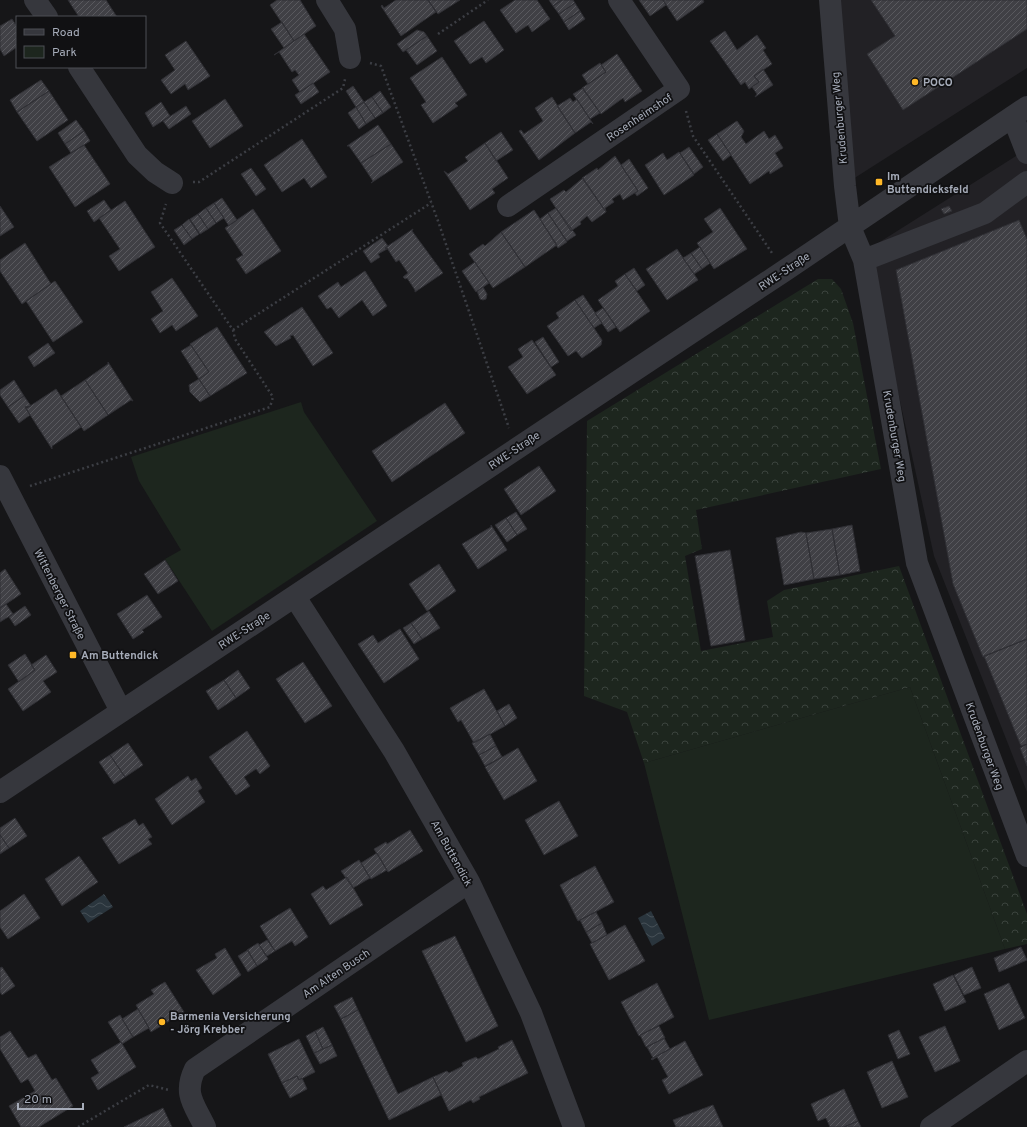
<svg xmlns="http://www.w3.org/2000/svg" width="1027" height="1127" font-family="Overpass,sans-serif">
  <defs>
    <pattern id="forest-crowns" width="20" height="18" patternUnits="userSpaceOnUse"><rect width="20" height="18" fill="#1d261e"/><path d="M2 6a3 3 0 1 1 6 0M12 15a3 3 0 1 1 6 0" fill="none" stroke="#3b433d"/></pattern>
    <pattern id="water-waves" width="16" height="10" patternUnits="userSpaceOnUse"><rect width="16" height="10" fill="#2a353d"/><path d="M0 5q4-4 8 0t8 0" fill="none" stroke="#465057"/></pattern>
    <pattern id="building-hatch" width="6" height="6" patternUnits="userSpaceOnUse"><rect width="6" height="6" fill="#404045"/><path d="M-1 1l2-2M0 6l6-6M5 7l2-2" fill="none" stroke="#59595e"/></pattern>
  </defs>
  <rect width="100%" height="100%" fill="#161618"/>
  <path fill="#222125" d="M 839,0 L 1027,0 L 1027,68 L 853,179 Z
    M 1027,149 L 1027,792 L 934,556 L 870,264 L 875,245 Z"/>
  <path fill="#1d261e" d="M 301,402 L 304,412 L 377,521 L 212,631 L 165,559 L 181,550 L 139,481 L 131,457 Z
    M 910,687 L 1005,949 L 709,1020 L 644,763 Z"/>
  <path fill="url(#forest-crowns)" d="M 818,279 L 832,279 L 841,289 L 853,323 L 881,469 L 696,510 L 702,549 L 685,556 L 701,651 L 773,637 L 767,601 L 784,590 L 899,566 L 1027,914 L 1027,944 L 1005,949 L 910,687 L 644,763 L 627,712 L 584,696 L 587,421 Z"/>
  <path fill="url(#water-waves)" d="M 104,894 L 113,907 L 88,923 L 80,911 Z
    M 651,911 L 665,938 L 652,946 L 638,918 Z"/>
  <path fill="url(#building-hatch)" stroke="#2f2f34" d="M 68,0 L 106,0 L 117,17 L 79,17 Z
    M 277,0 L 300,0 L 316,26 L 294,41 L 270,5 Z
    M 396,0 L 428,0 L 436,12 L 401,36 L 381,6 L 382,5 L 384,8 Z
    M 428,0 L 460,0 L 438,14 Z
    M 515,0 L 537,0 L 550,19 L 532,32 L 528,25 L 516,33 L 500,10 Z
    M 549,0 L 562,0 L 553,6 Z
    M 562,0 L 573,0 L 575,3 L 559,14 L 553,6 Z
    M 639,0 L 663,0 L 666,5 L 650,16 Z
    M 663,0 L 703,0 L 704,2 L 677,21 Z
    M 871,0 L 1027,0 L 1027,29 L 903,110 L 867,54 L 895,36 Z
    M 575,3 L 580,11 L 564,22 L 559,14 Z
    M 580,11 L 585,19 L 569,30 L 564,22 Z
    M 12,19 L 17,27 L 17,47 L 4,56 L 0,49 L 0,26 Z
    M 484,21 L 504,50 L 486,63 L 482,57 L 470,64 L 454,41 Z
    M 282,22 L 294,41 L 284,48 L 271,29 Z
    M 417,30 L 424,32 L 427,36 L 403,52 L 397,44 Z
    M 725,31 L 737,50 L 757,35 L 766,48 L 763,50 L 772,64 L 754,76 L 759,82 L 749,89 L 745,82 L 741,85 L 710,41 Z
    M 304,34 L 330,72 L 300,92 L 292,80 L 299,75 L 295,70 L 292,72 L 279,52 L 274,55 Z
    M 427,36 L 437,51 L 417,65 L 406,50 Z
    M 186,41 L 210,76 L 188,90 L 185,84 L 171,94 L 161,80 L 175,70 L 165,55 Z
    M 617,54 L 642,91 L 625,102 L 623,98 L 601,114 L 582,88 L 606,72 L 601,65 Z
    M 442,57 L 467,95 L 455,103 L 458,106 L 433,123 L 421,105 L 426,102 L 410,78 Z
    M 600,63 L 606,72 L 588,84 L 582,75 Z
    M 763,69 L 773,85 L 755,97 L 757,94 L 752,87 L 759,82 L 754,76 Z
    M 41,80 L 49,91 L 17,112 L 10,100 Z
    M 313,83 L 319,92 L 301,104 L 295,95 Z
    M 353,86 L 364,102 L 356,107 L 346,91 Z
    M 583,88 L 600,113 L 590,119 L 573,94 Z
    M 49,91 L 68,120 L 37,141 L 17,112 Z
    M 380,91 L 391,107 L 383,113 L 372,97 Z
    M 372,97 L 383,113 L 375,118 L 364,102 Z
    M 552,97 L 575,133 L 539,160 L 519,131 L 521,130 L 524,134 L 543,121 L 535,108 Z
    M 570,98 L 573,102 L 577,99 L 593,124 L 591,122 L 575,133 L 557,106 Z
    M 225,99 L 243,126 L 210,148 L 192,121 Z
    M 161,102 L 170,116 L 153,127 L 145,113 Z
    M 364,102 L 375,118 L 366,124 L 356,107 Z
    M 186,106 L 191,114 L 169,129 L 163,121 Z
    M 356,107 L 366,124 L 359,129 L 348,113 Z
    M 76,120 L 84,131 L 65,144 L 58,133 Z
    M 737,121 L 744,131 L 741,137 L 746,144 L 764,131 L 769,139 L 775,135 L 783,148 L 775,153 L 783,166 L 770,174 L 769,171 L 750,184 L 717,134 Z
    M 378,125 L 391,144 L 361,163 L 349,146 L 347,146 Z
    M 84,131 L 90,141 L 71,153 L 65,144 Z
    M 501,132 L 513,150 L 496,161 L 485,143 Z
    M 717,134 L 731,155 L 723,161 L 708,140 Z
    M 302,139 L 327,177 L 311,188 L 304,178 L 282,192 L 264,165 Z
    M 485,143 L 508,178 L 492,189 L 495,193 L 470,210 L 444,171 L 448,174 L 468,161 L 465,157 Z
    M 391,144 L 403,162 L 371,183 L 373,181 L 361,163 Z
    M 84,145 L 110,184 L 75,207 L 49,167 Z
    M 689,147 L 703,167 L 694,174 L 680,153 Z
    M 679,152 L 694,175 L 664,195 L 645,165 L 663,153 L 667,160 Z
    M 615,156 L 638,191 L 623,200 L 620,194 L 612,199 L 614,202 L 605,208 L 606,212 L 582,178 L 597,168 L 598,170 Z
    M 629,159 L 648,188 L 637,196 L 635,193 L 638,191 L 621,165 Z
    M 251,168 L 266,189 L 256,196 L 241,174 Z
    M 583,178 L 606,212 L 592,222 L 587,216 L 580,222 L 581,224 L 571,231 L 550,199 L 564,190 L 566,192 Z
    M 222,198 L 237,220 L 229,226 L 214,203 Z
    M 104,200 L 111,210 L 94,222 L 87,211 Z
    M 125,201 L 155,247 L 119,271 L 109,256 L 120,249 L 99,218 Z
    M 214,203 L 224,218 L 216,223 L 206,208 Z
    M 0,206 L 14,227 L 0,236 Z
    M 949,206 L 952,211 L 944,214 L 941,209 Z
    M 206,208 L 216,223 L 208,229 L 198,214 Z
    M 556,208 L 576,235 L 567,241 L 548,213 Z
    M 720,208 L 747,249 L 714,269 L 697,243 L 713,232 L 704,219 Z
    M 253,209 L 281,251 L 246,274 L 236,259 L 243,255 L 225,228 Z
    M 534,210 L 557,245 L 525,267 L 501,232 Z
    M 548,213 L 567,242 L 558,248 L 540,219 Z
    M 198,214 L 208,229 L 200,234 L 190,219 Z
    M 189,219 L 199,234 L 192,239 L 182,225 Z
    M 1019,220 L 1027,239 L 1027,639 L 983,657 L 953,584 L 896,270 Z
    M 182,225 L 192,239 L 184,245 L 174,230 Z
    M 413,229 L 412,231 L 443,273 L 415,292 L 415,290 L 407,278 L 405,279 L 403,277 L 408,273 L 399,260 L 396,262 L 387,248 L 385,248 Z
    M 501,232 L 525,267 L 493,288 L 469,254 L 483,244 L 485,246 Z
    M 382,238 L 388,246 L 385,248 L 387,249 L 378,254 L 380,257 L 371,263 L 363,251 Z
    M 25,243 L 51,284 L 22,304 L 0,271 L 0,260 Z
    M 700,247 L 710,263 L 702,269 L 691,253 Z
    M 677,249 L 698,280 L 667,300 L 646,269 Z
    M 691,253 L 702,269 L 694,274 L 683,258 Z
    M 475,262 L 489,283 L 476,292 L 462,271 Z
    M 634,268 L 645,285 L 637,291 L 625,274 Z
    M 365,271 L 387,306 L 373,316 L 362,300 L 339,318 L 331,307 L 327,309 L 318,296 L 338,282 L 341,287 Z
    M 625,274 L 650,311 L 620,332 L 598,300 L 618,286 L 615,281 Z
    M 172,278 L 198,316 L 176,331 L 172,325 L 160,333 L 151,319 L 163,311 L 151,292 Z
    M 55,281 L 83,322 L 53,342 L 26,301 Z
    M 483,287 L 487,294 L 486,299 L 483,300 L 480,299 L 477,291 Z
    M 583,295 L 602,323 L 594,328 L 575,300 Z
    M 575,300 L 602,340 L 601,345 L 582,358 L 576,351 L 568,356 L 547,326 L 559,318 L 556,313 Z
    M 302,307 L 333,353 L 313,366 L 293,335 L 290,336 L 291,338 L 276,346 L 264,332 Z
    M 603,308 L 616,327 L 608,332 L 595,313 Z
    M 217,327 L 247,373 L 210,396 L 199,379 L 209,372 L 190,344 Z
    M 543,337 L 559,362 L 551,367 L 535,342 Z
    M 532,340 L 556,375 L 527,394 L 508,367 L 523,357 L 518,349 Z
    M 48,343 L 55,353 L 34,367 L 28,357 Z
    M 191,345 L 209,372 L 199,379 L 181,351 Z
    M 108,362 L 133,401 L 131,400 L 108,415 L 85,380 L 108,364 Z
    M 199,379 L 210,396 L 200,402 L 190,392 L 189,385 Z
    M 14,380 L 24,396 L 8,407 L 0,395 L 0,390 Z
    M 85,380 L 108,415 L 84,431 L 61,396 Z
    M 56,389 L 81,427 L 52,446 L 52,449 L 25,407 L 27,408 Z
    M 24,396 L 31,406 L 25,407 L 30,415 L 19,423 L 8,407 Z
    M 445,403 L 465,433 L 392,482 L 372,451 Z
    M 539,466 L 556,491 L 521,515 L 504,489 Z
    M 516,512 L 527,529 L 517,535 L 506,518 Z
    M 506,518 L 517,535 L 507,542 L 495,525 Z
    M 491,525 L 507,550 L 478,569 L 462,544 L 491,527 Z
    M 852,525 L 860,571 L 840,575 L 832,529 Z
    M 832,529 L 840,575 L 814,579 L 806,533 Z
    M 801,532 L 806,533 L 814,579 L 784,585 L 776,538 Z
    M 730,550 L 745,640 L 711,646 L 695,556 Z
    M 165,560 L 178,581 L 158,594 L 144,574 Z
    M 439,564 L 456,591 L 427,611 L 409,584 Z
    M 5,569 L 21,594 L 0,608 L 0,573 Z
    M 147,595 L 162,617 L 142,630 L 144,632 L 133,639 L 117,614 Z
    M 6,604 L 13,614 L 0,622 L 0,608 Z
    M 25,606 L 31,615 L 15,626 L 9,617 Z
    M 429,611 L 440,628 L 422,639 L 411,623 Z
    M 411,623 L 422,639 L 414,644 L 403,628 Z
    M 400,629 L 419,659 L 384,683 L 358,644 L 373,635 L 378,643 Z
    M 1027,639 L 1027,744 L 1021,746 L 984,656 Z
    M 25,654 L 35,670 L 19,682 L 8,665 Z
    M 46,655 L 57,672 L 43,681 L 51,692 L 23,711 L 8,689 L 35,670 L 31,665 Z
    M 303,662 L 332,706 L 305,723 L 276,679 Z
    M 238,670 L 250,688 L 236,698 L 224,680 Z
    M 224,680 L 236,698 L 218,710 L 206,691 Z
    M 484,689 L 505,726 L 474,743 L 461,720 L 458,722 L 450,708 Z
    M 509,704 L 517,718 L 505,726 L 497,711 Z
    M 247,731 L 270,766 L 260,774 L 256,769 L 244,777 L 250,786 L 236,795 L 209,757 Z
    M 490,734 L 496,746 L 479,755 L 472,743 Z
    M 128,743 L 143,765 L 125,777 L 110,755 Z
    M 1027,744 L 1027,766 L 1020,748 Z
    M 496,746 L 502,757 L 485,766 L 479,755 Z
    M 518,748 L 537,781 L 504,800 L 485,767 Z
    M 110,755 L 125,777 L 114,784 L 99,762 Z
    M 188,776 L 191,781 L 196,778 L 202,788 L 198,791 L 205,802 L 172,825 L 155,799 Z
    M 559,801 L 578,836 L 544,855 L 525,820 Z
    M 15,818 L 27,836 L 9,848 L 0,835 L 0,828 Z
    M 135,819 L 139,826 L 143,823 L 152,837 L 148,839 L 152,844 L 119,864 L 102,838 Z
    M 410,830 L 423,851 L 388,872 L 374,849 L 386,842 L 387,844 Z
    M 0,835 L 9,848 L 0,854 Z
    M 377,853 L 387,870 L 371,879 L 361,863 Z
    M 79,856 L 98,882 L 62,906 L 45,879 Z
    M 359,860 L 370,878 L 353,888 L 341,871 Z
    M 595,866 L 614,902 L 578,921 L 560,885 Z
    M 347,877 L 363,905 L 330,925 L 311,894 L 323,886 L 326,890 Z
    M 24,894 L 40,918 L 8,939 L 0,927 L 0,911 Z
    M 290,908 L 308,937 L 295,946 L 292,941 L 275,951 L 260,926 Z
    M 596,912 L 602,923 L 586,932 L 580,920 Z
    M 602,923 L 607,935 L 592,943 L 586,932 Z
    M 625,925 L 645,961 L 609,980 L 590,944 Z
    M 455,936 L 498,1026 L 466,1042 L 422,951 Z
    M 267,940 L 275,951 L 267,956 L 259,945 Z
    M 258,943 L 268,959 L 257,966 L 247,950 Z
    M 1021,947 L 1027,960 L 999,972 L 994,958 Z
    M 225,948 L 241,975 L 213,995 L 196,970 L 217,958 L 215,954 Z
    M 248,950 L 257,966 L 248,972 L 238,956 Z
    M 2,967 L 15,986 L 2,995 L 0,992 L 0,968 Z
    M 972,967 L 981,988 L 964,995 L 954,975 Z
    M 953,975 L 966,1002 L 945,1011 L 933,984 Z
    M 165,982 L 184,1012 L 151,1032 L 136,1005 L 154,994 L 151,990 Z
    M 657,983 L 674,1017 L 639,1036 L 621,1002 Z
    M 1009,983 L 1025,1018 L 999,1030 L 984,994 Z
    M 352,997 L 358,1010 L 341,1019 L 334,1006 Z
    M 138,1009 L 149,1028 L 133,1037 L 122,1019 Z
    M 358,1010 L 398,1094 L 433,1077 L 441,1095 L 389,1120 L 341,1019 Z
    M 120,1015 L 133,1037 L 122,1044 L 108,1022 Z
    M 659,1026 L 665,1038 L 646,1047 L 640,1035 Z
    M 945,1026 L 960,1061 L 935,1072 L 919,1037 Z
    M 323,1027 L 332,1045 L 323,1049 L 315,1031 Z
    M 899,1030 L 910,1054 L 898,1059 L 888,1035 Z
    M 10,1031 L 28,1058 L 36,1054 L 52,1080 L 56,1078 L 73,1106 L 39,1127 L 21,1127 L 9,1106 L 35,1091 L 28,1079 L 21,1083 L 0,1049 L 0,1037 Z
    M 315,1031 L 323,1049 L 314,1053 L 306,1036 Z
    M 664,1038 L 670,1049 L 653,1058 L 647,1047 Z
    M 299,1039 L 315,1072 L 299,1080 L 297,1076 L 282,1083 L 268,1054 Z
    M 512,1040 L 528,1073 L 479,1097 L 480,1099 L 473,1103 L 471,1100 L 449,1111 L 433,1077 L 447,1071 L 449,1073 L 463,1066 L 462,1063 L 476,1057 L 478,1059 L 499,1049 L 498,1047 Z
    M 685,1041 L 703,1075 L 669,1094 L 662,1080 L 668,1077 L 657,1057 L 652,1060 L 651,1059 Z
    M 121,1042 L 136,1067 L 98,1090 L 91,1078 L 99,1073 L 91,1060 Z
    M 332,1045 L 337,1056 L 320,1064 L 314,1053 Z
    M 892,1061 L 908,1097 L 882,1108 L 867,1072 Z
    M 297,1076 L 299,1080 L 302,1078 L 307,1089 L 290,1098 L 282,1083 Z
    M 844,1089 L 858,1121 L 844,1127 L 830,1127 L 826,1118 L 818,1121 L 811,1104 Z
    M 713,1105 L 723,1127 L 676,1127 L 673,1120 Z
    M 163,1108 L 172,1127 L 124,1127 Z
    M 858,1121 L 861,1127 L 844,1127 Z"/>
  <g fill="none" stroke-linecap="round" stroke-linejoin="round">
    <path stroke="#3c3e44" stroke-width="2.5" stroke-dasharray="2 3" stroke-linecap="butt" d="M 438,34 L 488,0
      M 370,63 L 381,66 L 438,221 L 509,428
      M 686,111 L 693,136 L 772,253
      M 193,182 L 199,182 L 343,88 L 345,79
      M 233,330 L 431,203
      M 30,486 L 270,407 L 273,397 L 235,339 L 233,330 L 160,223 L 166,204
      M 78,1127 L 149,1085 L 169,1090"/>
    <path stroke="#36373d" stroke-width="22" d="M 35,0 L 47,17
      M 327,0 L 345,29 L 350,58
      M 830,0 L 845,186 L 850,227 L 864,260 L 917,563 L 1027,856
      M 79,67 L 137,155 L 155,172 L 172,183
      M 1013,117 L 1027,153
      M 508,206 L 679,89 L 619,0
      M 864,260 L 985,213 L 1027,182
      M 0,476 L 121,711
      M 295,597 L 394,751 L 469,882 L 531,1013 L 574,1127
      M 0,792 L 784,271 L 1027,107
      M 205,1127 C 194,1104 183,1094 195,1069 L 469,882
      M 931,1127 L 1027,1061"/>
  </g>
  <g fill="#ffb827" stroke="#111113" stroke-width="1.5">
    <circle cx="915" cy="82" r="4"/>
    <rect x="875" y="178" width="8" height="8" rx="2"/>
    <rect x="69" y="651" width="8" height="8" rx="2"/>
    <circle cx="162" cy="1022" r="4"/>
  </g>
  <g text-anchor="middle" stroke-width="3.5" stroke-linejoin="round" paint-order="stroke">
    <g font-size="11" font-weight="bold" fill="#a6acb9" stroke="#111113" text-anchor="start">
      <text x="923" y="86">POCO</text>
      <text x="887" y="180">Im<tspan x="887" dy="13">Buttendicksfeld</tspan></text>
      <text x="81" y="659">Am Buttendick</text>
      <text x="170" y="1020">Barmenia Versicherung<tspan x="170" dy="13">- Jörg Krebber</tspan></text>
    </g>
    <g font-size="11" fill="#a6acb9" stroke="#111113">
      <text transform="translate(639 117) rotate(-34)" y="4">Rosenheimshof</text>
      <text transform="translate(839 118) rotate(-95)" y="4">Krudenburger Weg</text>
      <text transform="translate(784 271) rotate(-34)" y="4">RWE-Straße</text>
      <text transform="translate(895 436) rotate(80)" y="4">Krudenburger Weg</text>
      <text transform="translate(514 450) rotate(-34)" y="4">RWE-Straße</text>
      <text transform="translate(60 594) rotate(63)" y="4">Wittenberger Straße</text>
      <text transform="translate(244 630) rotate(-33)" y="4">RWE-Straße</text>
      <text transform="translate(985 746) rotate(70)" y="4">Krudenburger Weg</text>
      <text transform="translate(452 853) rotate(61)" y="4">Am Buttendick</text>
      <text transform="translate(336 973) rotate(-34)" y="4">Am Alten Busch</text>
    </g>
  </g>
  <rect x="16" y="16" width="130" height="52" fill="#111113" stroke="#4d4f55"/>
  <rect x="24" y="29" width="20" height="6" fill="#36373d" stroke="#4d4f55"/>
  <text x="52" y="36" font-size="12" fill="#a6acb9">Road</text>
  <rect x="24" y="46" width="20" height="12" fill="#1d261e" stroke="#4d4f55"/>
  <text x="52" y="56" font-size="12" fill="#a6acb9">Park</text>
  <path d="M18 1103v6h65v-6" fill="none" stroke="#a6acb9" stroke-width="2"/>
  <text x="24" y="1103" font-size="12" fill="#a6acb9" stroke="#111113" stroke-width="3" paint-order="stroke">20 m</text>
</svg>
